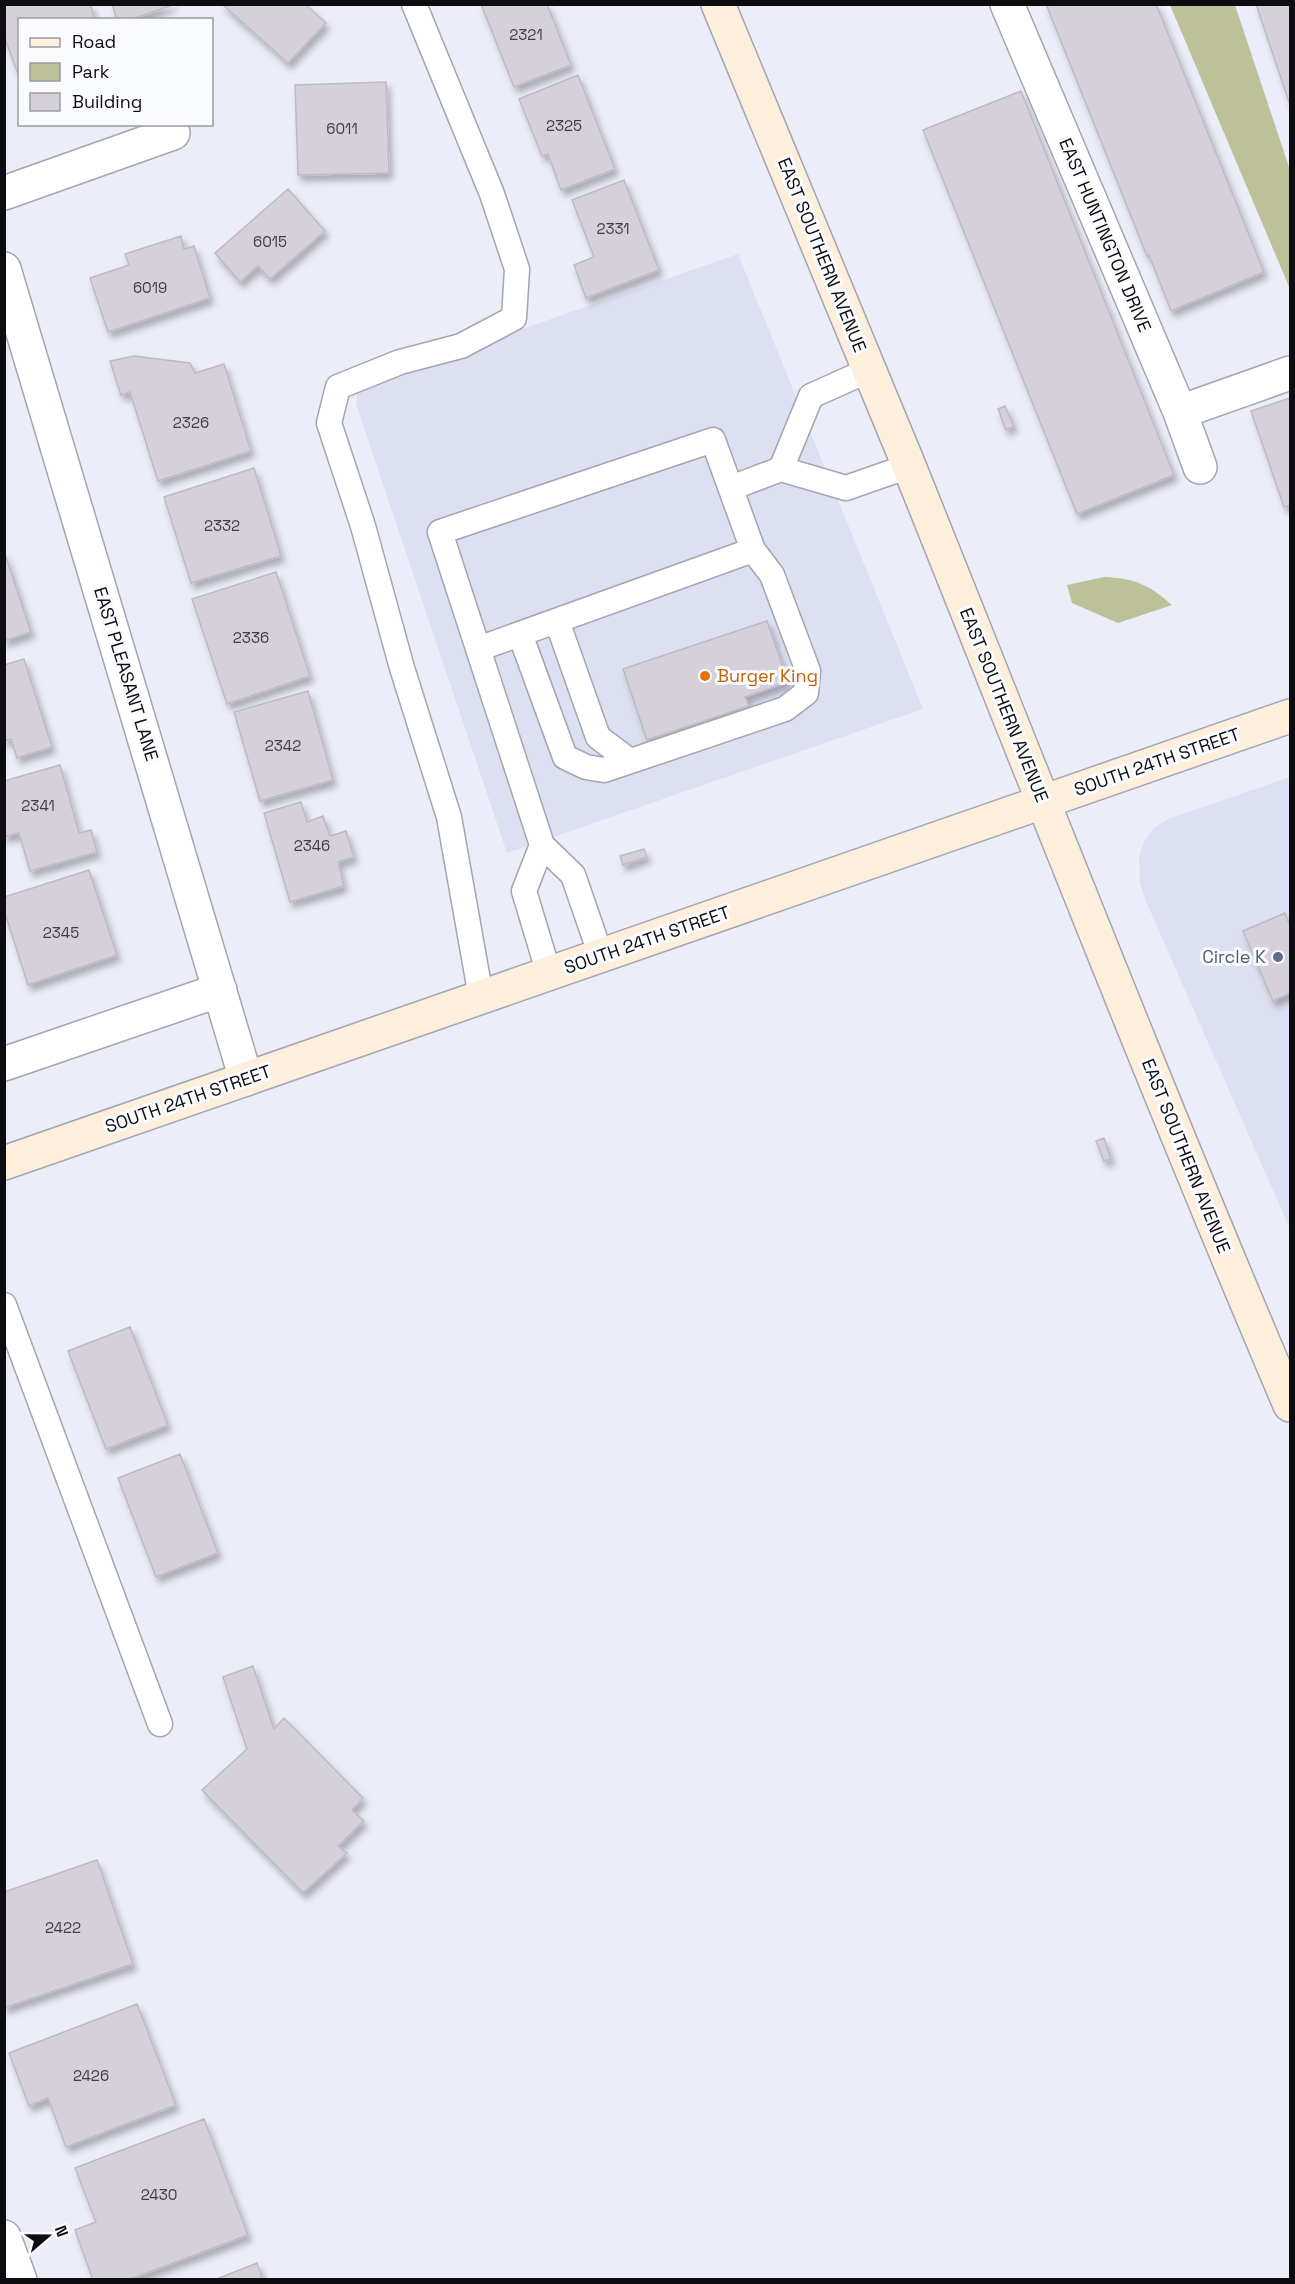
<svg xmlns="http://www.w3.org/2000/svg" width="1295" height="2284" font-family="'Space Grotesk',sans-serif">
  <defs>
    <filter id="shadow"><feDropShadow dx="3.5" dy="6" stdDeviation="3" flood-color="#0004"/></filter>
  </defs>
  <rect width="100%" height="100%" fill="#ebedf9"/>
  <path fill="#dde0f2" d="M 738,254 L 923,709 L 507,853 L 356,404 L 358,386 Z
    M 1290,777 L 1290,1229 L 1145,899 L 1140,884 L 1139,856 L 1144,842 L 1153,829 L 1168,819 Z"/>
  <path fill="#bcc19a" d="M 1170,5 L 1235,5 L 1290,170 L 1290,289 Z
    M 1104,577 C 1135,578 1149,585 1172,605 L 1118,623 L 1072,603 L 1067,585 Z"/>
  <path fill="#d6d0db" stroke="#bfb9c4" stroke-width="1.5" filter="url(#shadow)" d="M 4,4 L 90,4 L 95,20 L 20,20 L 20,70 L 17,71 L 4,36 Z
    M 112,4 L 175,4 L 130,20 L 117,20 Z
    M 222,4 L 305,4 L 326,23 L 288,63 Z
    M 481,4 L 547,4 L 571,65 L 514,87 Z
    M 1046,4 L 1156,4 L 1264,272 L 1171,311 L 1149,255 L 1147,256 Z
    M 1256,4 L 1290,4 L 1290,105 Z
    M 578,75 L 615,169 L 561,190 L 548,154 L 542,156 L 519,99 Z
    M 386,82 L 389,173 L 298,175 L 295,85 Z
    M 1021,91 L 1174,475 L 1077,514 L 923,130 Z
    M 624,180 L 659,270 L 586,298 L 574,265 L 594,257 L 572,200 Z
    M 288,189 L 325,231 L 270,279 L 258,266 L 240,282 L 215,253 Z
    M 181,236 L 184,249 L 194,246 L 210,298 L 108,332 L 90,278 L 129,265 L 125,254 Z
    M 134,356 L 190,363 L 195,373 L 224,364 L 251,451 L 158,481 L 130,392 L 121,395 L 110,361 Z
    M 1290,398 L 1290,505 L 1284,507 L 1251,411 Z
    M 1005,406 L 1014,426 L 1006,430 L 998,409 Z
    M 254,468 L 281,556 L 191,583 L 164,497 Z
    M 4,551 L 31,632 L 4,641 Z
    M 276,572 L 310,676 L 227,704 L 192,599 Z
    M 767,621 L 788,682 L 745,697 L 749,706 L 647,740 L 623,669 Z
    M 24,659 L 52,747 L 17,758 L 11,739 L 4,741 L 4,665 Z
    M 308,691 L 333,780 L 260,801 L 234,712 Z
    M 60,765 L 79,833 L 91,830 L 97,852 L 30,871 L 19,833 L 4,837 L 4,781 Z
    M 301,802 L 307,822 L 323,816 L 330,836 L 346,831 L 354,857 L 338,862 L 344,886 L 290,902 L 264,813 Z
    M 644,849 L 647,857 L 623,865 L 620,856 Z
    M 89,870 L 117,955 L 28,985 L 4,910 L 4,897 Z
    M 1285,913 L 1290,926 L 1290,993 L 1273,1001 L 1243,931 Z
    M 1104,1138 L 1111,1159 L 1104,1161 L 1096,1141 Z
    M 130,1327 L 168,1425 L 106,1449 L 68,1351 Z
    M 180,1454 L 218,1553 L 156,1577 L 118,1478 Z
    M 253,1666 L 274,1729 L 284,1718 L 363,1798 L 352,1810 L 364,1821 L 338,1846 L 347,1853 L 303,1893 L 202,1790 L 247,1749 L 223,1677 Z
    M 97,1860 L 133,1964 L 4,2008 L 4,1892 Z
    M 137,2004 L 176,2105 L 66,2147 L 48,2098 L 29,2106 L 9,2053 Z
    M 204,2119 L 248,2235 L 128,2280 L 93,2280 L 75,2230 L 96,2222 L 75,2168 Z
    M 257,2263 L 263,2280 L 214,2280 Z"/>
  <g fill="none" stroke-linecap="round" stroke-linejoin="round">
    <defs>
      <path id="service" d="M 414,4 L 492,194 L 517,269 L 514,318 L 461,346 L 400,362 L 338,387 L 329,423 L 363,526 L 402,668 L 449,817 L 481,997
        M 781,469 L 811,396 L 869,370
        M 731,488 L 781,469 L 846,488 L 909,466
        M 557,621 L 598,737 L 630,761
        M 520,634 L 565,757 L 586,767 L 604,770 L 785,709 L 806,693 L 808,671 L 772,575 L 753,550
        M 478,649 L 753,550 L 713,440 L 440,532 L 542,845 L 573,875 L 601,956
        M 542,845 L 524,891 L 549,974
        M 4,1305 L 160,1724"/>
      <path id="minor" d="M 1007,4 L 1180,412 L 1200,467
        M 4,193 L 173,133
        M 4,269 L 246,1079
        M 1180,412 L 1290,373
        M 4,1064 L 220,990
        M 4,2237 L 20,2280"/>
      <path id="secondary" d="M 718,4 C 782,157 845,309 907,461 C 1034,777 1157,1093 1290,1405
        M 4,1163 L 1290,716"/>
    </defs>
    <use href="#service" stroke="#a3a5b1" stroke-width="27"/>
    <use href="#minor" stroke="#a3a5b1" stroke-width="36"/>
    <use href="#secondary" stroke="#a3a5b1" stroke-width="36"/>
    <use href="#service" stroke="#fff" stroke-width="24"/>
    <use href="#minor" stroke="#fff" stroke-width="33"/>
    <use href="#secondary" stroke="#feefdd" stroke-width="33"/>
  </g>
  <circle fill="#e8710a" stroke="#fafbfd" stroke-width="2" cx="705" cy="676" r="6"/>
  <circle fill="#5c6f8a" stroke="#fafbfd" stroke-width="2" cx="1278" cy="957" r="6"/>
  <g text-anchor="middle" stroke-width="6" stroke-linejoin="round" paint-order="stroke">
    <g font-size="15" fill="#3f3e44">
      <text x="526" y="40">2321</text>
      <text x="564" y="131">2325</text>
      <text x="342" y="134">6011</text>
      <text x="613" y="234">2331</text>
      <text x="270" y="247">6015</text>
      <text x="150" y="293">6019</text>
      <text x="191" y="428">2326</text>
      <text x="222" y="531">2332</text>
      <text x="251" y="643">2336</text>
      <text x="283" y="751">2342</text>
      <text x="38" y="811">2341</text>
      <text x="312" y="851">2346</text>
      <text x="61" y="938">2345</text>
      <text x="63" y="1933">2422</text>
      <text x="91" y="2081">2426</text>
      <text x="159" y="2200">2430</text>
    </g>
    <g font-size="18" fill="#0d0d11" stroke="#fafbfd">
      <text transform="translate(1105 235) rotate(67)" y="6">EAST HUNTINGTON DRIVE</text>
      <text transform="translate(822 255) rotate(68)" y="6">EAST SOUTHERN AVENUE</text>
      <text transform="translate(126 674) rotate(73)" y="6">EAST PLEASANT LANE</text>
      <text transform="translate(1004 705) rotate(68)" y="6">EAST SOUTHERN AVENUE</text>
      <text transform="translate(1157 762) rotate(-19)" y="6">SOUTH 24TH STREET</text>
      <text transform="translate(647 940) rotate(-19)" y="6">SOUTH 24TH STREET</text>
      <text transform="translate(188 1099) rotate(-19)" y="6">SOUTH 24TH STREET</text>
      <text transform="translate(1186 1156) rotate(68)" y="6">EAST SOUTHERN AVENUE</text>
    </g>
    <g font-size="18" fill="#c56008" stroke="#fafbfd" text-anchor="start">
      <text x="717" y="682">Burger King</text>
    </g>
    <g font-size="18" fill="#4e5e75" stroke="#fafbfd" text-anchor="end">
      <text x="1266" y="963">Circle K</text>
    </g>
  </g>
  <rect width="1295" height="2284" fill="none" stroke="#0d0d11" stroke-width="12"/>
  <rect x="18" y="18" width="195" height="108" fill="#fafbfd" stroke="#9b9c9f" stroke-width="1.5"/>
  <rect x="30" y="38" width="30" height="9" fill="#feefdd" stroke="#9b9c9f" stroke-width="1.5"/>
  <text x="72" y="48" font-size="18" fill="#0d0d11">Road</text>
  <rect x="30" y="63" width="30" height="18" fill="#bcc19a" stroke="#9b9c9f" stroke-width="1.5"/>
  <text x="72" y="78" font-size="18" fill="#0d0d11">Park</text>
  <rect x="30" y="93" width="30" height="18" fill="#d6d0db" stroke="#9b9c9f" stroke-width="1.5"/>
  <text x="72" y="108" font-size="18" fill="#0d0d11">Building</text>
  <g transform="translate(48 2236) rotate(70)" stroke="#fafbfd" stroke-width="4.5" paint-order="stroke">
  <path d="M0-4.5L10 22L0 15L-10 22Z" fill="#0d0d11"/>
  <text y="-9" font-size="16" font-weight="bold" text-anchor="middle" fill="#0d0d11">N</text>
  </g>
</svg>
